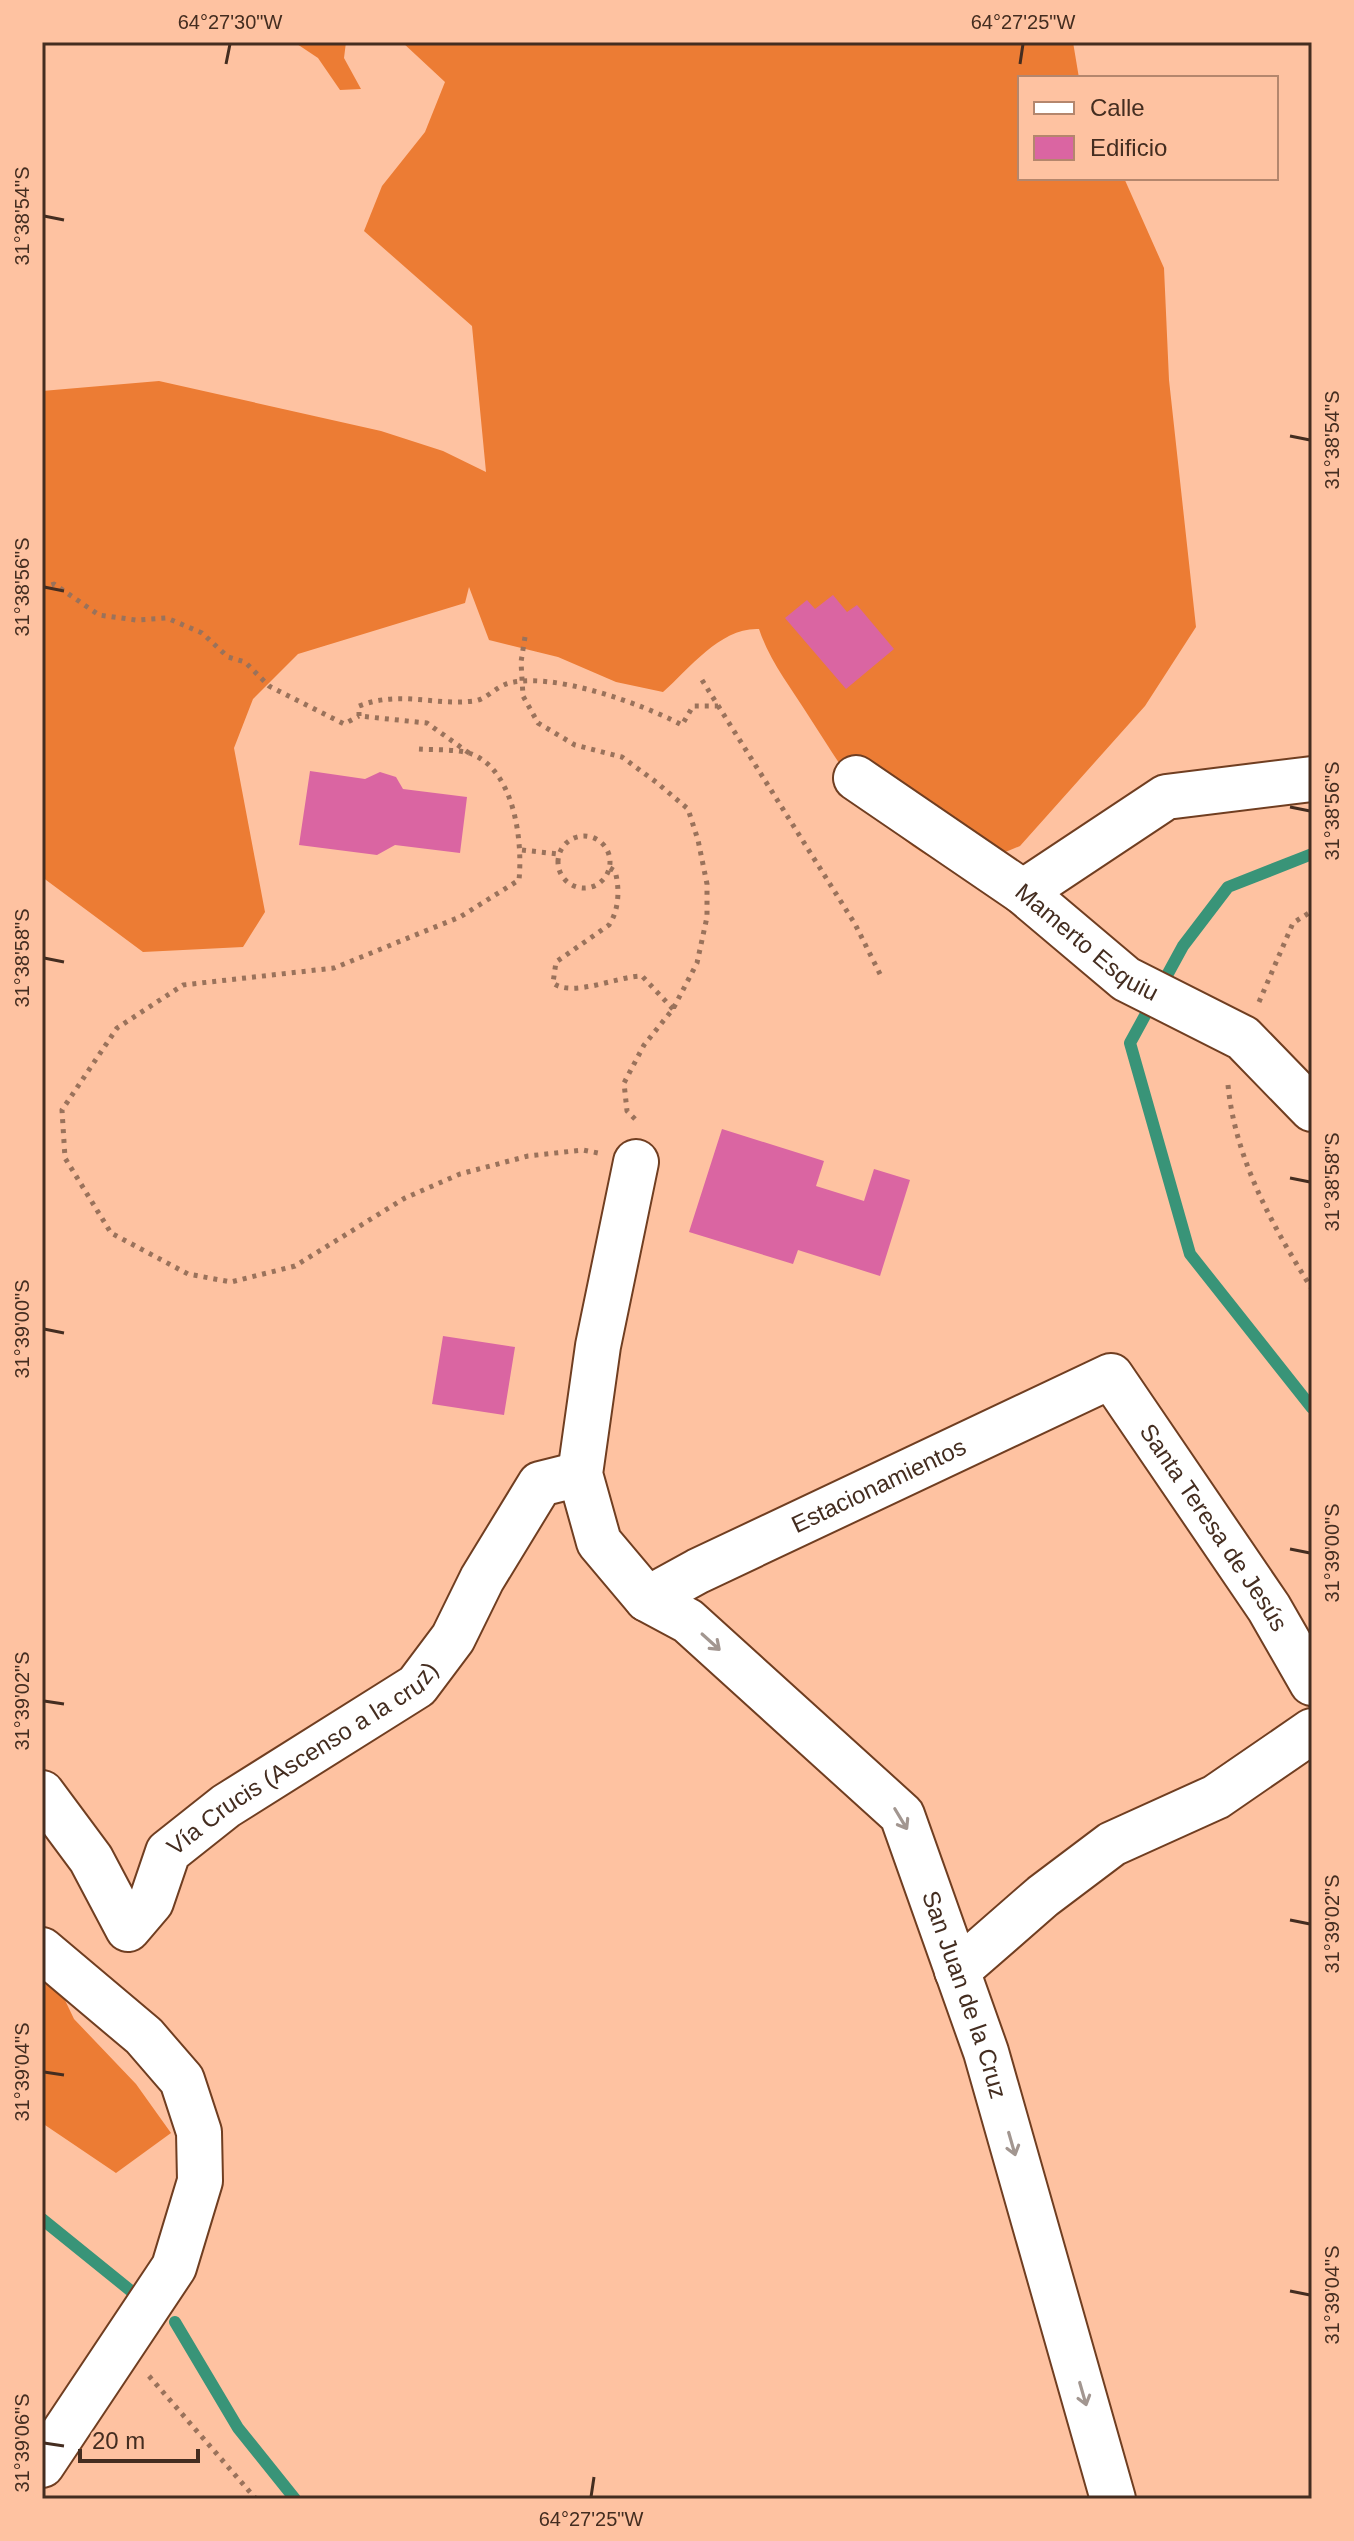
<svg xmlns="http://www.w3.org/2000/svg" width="1354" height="2541" font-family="Arial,sans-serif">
  <rect width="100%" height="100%" fill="#fec2a1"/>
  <path fill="#ec7c34" d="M 294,42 L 346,42 L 344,58 L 361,89 L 340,90 L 318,58 Z
    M 402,42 L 1073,42 L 1079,78 L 1020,78 L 1020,178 L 1124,178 L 1164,268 L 1169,380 L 1196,627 L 1145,706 L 1020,846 L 960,871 C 883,843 850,779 808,715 C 790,686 770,662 759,629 C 721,627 690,668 663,692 L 616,682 L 558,657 L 489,640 L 469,587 L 465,603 L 298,654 L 253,699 L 234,748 L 265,912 L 243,947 L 143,952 L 42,877 L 42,391 L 159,381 L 381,431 L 443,451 L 486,472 L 472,326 L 364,231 L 382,186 L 425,132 L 445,82 Z
    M 42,1952 L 74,2019 L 136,2084 L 171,2133 L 116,2173 L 42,2123 Z"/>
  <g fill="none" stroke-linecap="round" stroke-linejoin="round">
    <path stroke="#399478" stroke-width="12" d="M 1312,854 L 1228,887 L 1183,946 L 1130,1043 L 1190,1254 L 1312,1408
      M 42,2219 L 136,2295
      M 175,2322 L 238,2428 L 295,2499"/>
  </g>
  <path fill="#da65a2" d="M 833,595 L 847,612 L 857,605 L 894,649 L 846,689 L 785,618 L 807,600 L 815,609 Z
    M 310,771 L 365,779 L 380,772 L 396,777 L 403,789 L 467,797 L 460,853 L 395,845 L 377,855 L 299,845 Z
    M 722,1129 L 824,1161 L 816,1186 L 864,1201 L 874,1169 L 910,1180 L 880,1276 L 798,1250 L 793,1264 L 689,1232 Z
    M 443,1336 L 515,1347 L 504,1415 L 432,1404 Z"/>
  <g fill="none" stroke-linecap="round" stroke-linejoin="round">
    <defs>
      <g id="minor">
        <path id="s1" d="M 856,778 L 1023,892 L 1126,979 L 1243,1038 L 1312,1109"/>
        <path d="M 1023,892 L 1166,797 L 1312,779"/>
        <path id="s2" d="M 636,1162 L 598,1346 L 580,1474 L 599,1542 L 647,1599 L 688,1621 L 902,1815 L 986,2052 L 1113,2499"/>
        <path id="s3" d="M 647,1599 L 698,1571 L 1111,1376 L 1269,1608 L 1312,1683"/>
        <path id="s4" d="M 42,1793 L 91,1859 L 128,1929 L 151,1902 L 168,1852 L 226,1806 L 417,1686 L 453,1638 L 482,1579 L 540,1484 L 580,1474"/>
        <path d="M 42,1950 L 144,2036 L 182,2080 L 199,2132 L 200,2181 L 174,2267 L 42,2465"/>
        <path d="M 957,1971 L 1043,1896 L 1112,1844 L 1216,1797 L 1312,1731"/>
      </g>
    </defs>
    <use href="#minor" stroke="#703e21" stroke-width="48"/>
    <path stroke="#9a725b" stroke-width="5" stroke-dasharray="4 6" stroke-linecap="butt" d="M 42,588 L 54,584 L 99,615 L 136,620 L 167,618 L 202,633 L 228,657 L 245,662 L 269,686 L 344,724 L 359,716
      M 525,637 L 521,662 L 523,696 L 538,723 L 575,745 L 622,757 L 656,782 L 688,809 L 698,840 L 707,884 L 707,917 L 697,963 L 673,1009 L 644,1045 L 624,1083 L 627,1111 L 637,1121
      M 702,680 L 855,924 L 881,976
      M 419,749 C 434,750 454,749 469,753 C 514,768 523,840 519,880 L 460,917 L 334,968 L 183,985 L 117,1028 L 62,1110 L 65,1158 L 111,1233 L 188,1274 L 231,1282 L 295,1266 L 405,1198 L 460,1174 L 528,1156 L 583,1150 L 598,1153
      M 469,753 L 427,723 L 359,716 L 359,706 C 400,690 434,706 474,701 C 485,700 495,688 506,684 C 549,670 643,704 682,725 L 693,706 L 718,706
      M558 862a26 26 0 1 1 52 0a26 26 0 1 1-52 0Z
      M 522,850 L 558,854
      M 610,868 L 615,871 C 620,889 619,910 609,925 L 556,962 L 553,983 C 572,998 618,976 642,976 L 673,1009
      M 1259,1002 L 1293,923 L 1312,911
      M 1228,1085 C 1235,1159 1273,1227 1312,1289
      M 149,2376 L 256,2499"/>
    <use href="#minor" stroke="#fff" stroke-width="44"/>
  </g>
  <defs><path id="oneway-shaft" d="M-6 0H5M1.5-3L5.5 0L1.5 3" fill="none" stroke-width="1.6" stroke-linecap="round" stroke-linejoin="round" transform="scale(2)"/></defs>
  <g stroke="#a29690">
    <use href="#oneway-shaft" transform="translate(711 1642) rotate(42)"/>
    <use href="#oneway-shaft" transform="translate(901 1819) rotate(59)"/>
    <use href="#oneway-shaft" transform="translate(1012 2144) rotate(74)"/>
    <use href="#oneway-shaft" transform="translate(1083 2394) rotate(74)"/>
  </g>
  <path fill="none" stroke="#442d20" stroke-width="3" d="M 226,64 L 230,44M 1020,64 L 1023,44M 44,216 L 64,220M 1290,436 L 1310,440M 44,587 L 64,591M 1290,807 L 1310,811M 44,958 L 64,962M 1290,1178 L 1310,1182M 44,1329 L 64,1333M 1290,1549 L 1310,1553M 44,1701 L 64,1704M 1290,1920 L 1310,1924M 44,2072 L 64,2075M 1290,2291 L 1310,2295M 44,2443 L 64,2446M 591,2497 L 594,2477"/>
  <g text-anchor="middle" stroke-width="6" stroke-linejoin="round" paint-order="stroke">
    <g font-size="24" fill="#442d20" stroke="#fec2a1">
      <text dy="8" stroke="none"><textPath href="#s1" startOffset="284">Mamerto Esquiu</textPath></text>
      <text dy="8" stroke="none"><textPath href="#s3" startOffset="258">Estacionamientos</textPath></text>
      <text dy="8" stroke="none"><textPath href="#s3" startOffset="698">Santa Teresa de Jesús</textPath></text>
      <text dy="8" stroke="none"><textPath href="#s4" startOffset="414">Vía Crucis (Ascenso a la cruz)</textPath></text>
      <text dy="8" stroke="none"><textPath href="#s2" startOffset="988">San Juan de la Cruz</textPath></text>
    </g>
  </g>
  <rect width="1354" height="2541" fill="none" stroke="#fec2a1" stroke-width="88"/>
  <rect x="1018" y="76" width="260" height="104" fill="#fec2a1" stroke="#b4866d" stroke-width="2"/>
  <rect x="1034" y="102" width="40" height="12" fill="#ffffff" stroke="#b4866d" stroke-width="2"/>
  <text x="1090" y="116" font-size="24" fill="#442d20">Calle</text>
  <rect x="1034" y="136" width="40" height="24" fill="#da65a2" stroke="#b4866d" stroke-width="2"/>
  <text x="1090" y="156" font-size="24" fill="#442d20">Edificio</text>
  <path d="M80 2449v12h118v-12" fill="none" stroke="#442d20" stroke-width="4"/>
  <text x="92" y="2449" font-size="24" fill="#442d20" stroke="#fec2a1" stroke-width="6" paint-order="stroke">20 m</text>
  <rect x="44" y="44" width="1266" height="2453" fill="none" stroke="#442d20" stroke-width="3"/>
  <g font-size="20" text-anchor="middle" fill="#442d20">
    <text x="230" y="29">64°27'30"W</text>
    <text x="1023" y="29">64°27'25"W</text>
    <text transform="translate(22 216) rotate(-90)" y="7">31°38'54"S</text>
    <text transform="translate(1332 440) rotate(-90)" y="7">31°38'54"S</text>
    <text transform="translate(22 587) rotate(-90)" y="7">31°38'56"S</text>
    <text transform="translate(1332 811) rotate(-90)" y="7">31°38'56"S</text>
    <text transform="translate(22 958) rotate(-90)" y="7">31°38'58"S</text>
    <text transform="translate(1332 1182) rotate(-90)" y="7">31°38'58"S</text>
    <text transform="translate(22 1329) rotate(-90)" y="7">31°39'00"S</text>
    <text transform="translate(1332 1553) rotate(-90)" y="7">31°39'00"S</text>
    <text transform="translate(22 1701) rotate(-90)" y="7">31°39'02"S</text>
    <text transform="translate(1332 1924) rotate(-90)" y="7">31°39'02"S</text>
    <text transform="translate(22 2072) rotate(-90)" y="7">31°39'04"S</text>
    <text transform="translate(1332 2295) rotate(-90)" y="7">31°39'04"S</text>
    <text transform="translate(22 2443) rotate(-90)" y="7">31°39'06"S</text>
    <text x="591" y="2526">64°27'25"W</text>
  </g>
</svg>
